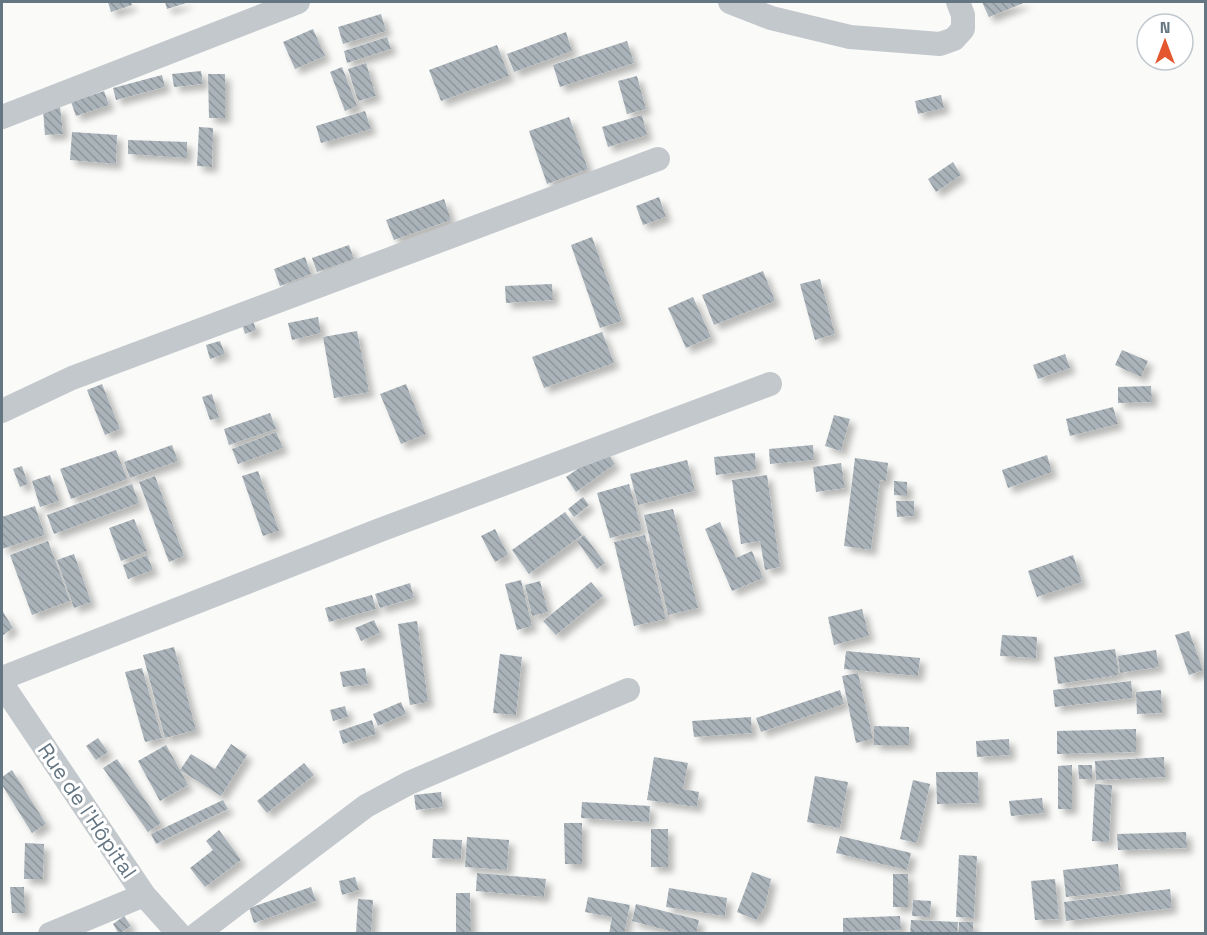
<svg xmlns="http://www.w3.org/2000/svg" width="1207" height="935" font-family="'Space Grotesk',sans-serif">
  <defs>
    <pattern id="building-back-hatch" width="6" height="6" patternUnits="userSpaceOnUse" patternTransform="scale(1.5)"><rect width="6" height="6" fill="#aab3b9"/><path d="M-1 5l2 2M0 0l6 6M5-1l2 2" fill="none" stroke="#8e969c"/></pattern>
    <filter id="shadow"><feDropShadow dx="5.5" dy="5.5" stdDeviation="3" flood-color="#0004"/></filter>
  </defs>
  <rect width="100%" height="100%" fill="#fafaf8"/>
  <path fill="url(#building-back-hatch)" filter="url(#shadow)" d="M 108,2 L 131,2 L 132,5 L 111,12 Z
    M 165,2 L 189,2 L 167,9 Z
    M 982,2 L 1026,2 L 989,17 Z
    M 381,14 L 386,31 L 343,44 L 338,27 Z
    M 313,29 L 325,56 L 295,69 L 283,42 Z
    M 566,32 L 572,51 L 514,72 L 507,54 Z
    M 387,37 L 391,49 L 347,63 L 344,51 Z
    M 627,41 L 634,63 L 560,87 L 553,65 Z
    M 497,45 L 509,76 L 441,101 L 429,70 Z
    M 366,63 L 376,96 L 358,101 L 348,69 Z
    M 342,67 L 357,106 L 345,111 L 330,72 Z
    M 201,71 L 203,84 L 174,87 L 172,74 Z
    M 208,74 L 225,74 L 225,118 L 209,118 Z
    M 162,75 L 165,87 L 116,100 L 113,88 Z
    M 637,76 L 646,109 L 627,114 L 618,81 Z
    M 104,91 L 109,105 L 76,116 L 71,102 Z
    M 941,95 L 944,108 L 918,114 L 915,101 Z
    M 60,107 L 63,134 L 45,135 L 43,109 Z
    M 365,111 L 371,129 L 321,143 L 316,126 Z
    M 642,115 L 647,135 L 608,147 L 602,127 Z
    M 569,117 L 588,169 L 547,184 L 529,131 Z
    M 199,127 L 213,128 L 212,167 L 197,166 Z
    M 72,132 L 117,135 L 116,164 L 70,160 Z
    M 128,140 L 187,142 L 187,158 L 128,154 Z
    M 953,162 L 961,175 L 936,192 L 928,179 Z
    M 659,197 L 666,217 L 643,225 L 636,206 Z
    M 444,199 L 451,220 L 394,240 L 386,220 Z
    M 592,237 L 622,321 L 600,328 L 571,245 Z
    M 349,245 L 354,259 L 317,272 L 312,258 Z
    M 305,257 L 311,274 L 280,286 L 274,269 Z
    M 763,271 L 775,301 L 714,325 L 702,295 Z
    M 820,279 L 835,334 L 815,340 L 800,284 Z
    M 552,284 L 553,300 L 506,303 L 505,286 Z
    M 693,297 L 711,337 L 686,348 L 668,308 Z
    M 318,317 L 321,333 L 292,340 L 288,323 Z
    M 253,320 L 256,330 L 245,334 L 242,324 Z
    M 357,331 L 369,392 L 334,398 L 323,337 Z
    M 602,332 L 614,363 L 544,388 L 532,357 Z
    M 220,341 L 225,354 L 210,359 L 206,345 Z
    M 1122,350 L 1148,361 L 1141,377 L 1115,365 Z
    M 1065,354 L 1070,368 L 1038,379 L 1033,365 Z
    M 102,384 L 120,429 L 105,435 L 87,390 Z
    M 406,384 L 426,434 L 401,444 L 380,394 Z
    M 1151,386 L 1152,402 L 1118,403 L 1118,387 Z
    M 212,394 L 219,418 L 210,420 L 202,397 Z
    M 1113,407 L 1118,424 L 1070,436 L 1066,419 Z
    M 270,413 L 276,429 L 229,445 L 224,429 Z
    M 834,415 L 850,419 L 841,451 L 825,446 Z
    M 276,432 L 283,448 L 238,464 L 232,449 Z
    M 172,445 L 178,461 L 130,478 L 124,462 Z
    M 813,445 L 814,460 L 770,464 L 769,449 Z
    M 116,450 L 127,479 L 71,499 L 60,469 Z
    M 605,450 L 615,464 L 576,492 L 566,477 Z
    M 755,453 L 756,470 L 716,475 L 714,457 Z
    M 1047,455 L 1052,472 L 1008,488 L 1002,470 Z
    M 855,458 L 888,463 L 886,481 L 880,480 L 871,550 L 844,546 Z
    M 687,460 L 695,491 L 638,505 L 630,474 Z
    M 841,463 L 845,488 L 816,492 L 813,467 Z
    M 22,466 L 28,484 L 20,487 L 13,469 Z
    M 258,471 L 279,531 L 263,536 L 242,476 Z
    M 50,475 L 59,501 L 40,507 L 32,481 Z
    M 767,475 L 780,567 L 765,570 L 760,541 L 741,544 L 732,480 Z
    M 155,476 L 184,556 L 169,562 L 139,482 Z
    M 894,481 L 907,482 L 907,496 L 894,495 Z
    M 132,484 L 139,503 L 54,534 L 47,515 Z
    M 629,484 L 642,530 L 610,538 L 597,493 Z
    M 583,497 L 589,505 L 574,517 L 568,509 Z
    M 896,501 L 914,501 L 914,516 L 897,517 Z
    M 35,506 L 45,535 L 2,549 L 2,517 Z
    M 673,509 L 698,608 L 668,615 L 644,515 Z
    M 565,512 L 582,535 L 529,574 L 512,550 Z
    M 134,519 L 147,551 L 121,561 L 109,528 Z
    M 720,522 L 736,558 L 752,551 L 763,578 L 732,591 L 705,529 Z
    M 495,529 L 508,555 L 495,562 L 481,536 Z
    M 584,535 L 605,563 L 597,569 L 577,541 Z
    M 645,535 L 666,619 L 634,626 L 614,542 Z
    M 48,541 L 70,601 L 32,615 L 10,555 Z
    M 74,554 L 91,602 L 74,608 L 57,560 Z
    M 147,555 L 153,570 L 128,579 L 123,565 Z
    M 1073,555 L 1082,582 L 1037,597 L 1028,571 Z
    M 521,580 L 532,626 L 517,630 L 505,584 Z
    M 540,581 L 548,612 L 532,616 L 525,585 Z
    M 591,582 L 603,596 L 556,635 L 543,621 Z
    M 410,583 L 414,598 L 380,608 L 375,594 Z
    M 372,595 L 376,609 L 329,622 L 325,608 Z
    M 862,609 L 869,636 L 834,645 L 828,617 Z
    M 2,610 L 13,628 L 2,636 Z
    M 374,620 L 380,633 L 361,641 L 355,628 Z
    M 417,621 L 428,702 L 410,705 L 398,624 Z
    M 1189,631 L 1203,670 L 1189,675 L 1175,635 Z
    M 1002,635 L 1037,637 L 1036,658 L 1000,656 Z
    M 174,647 L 196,730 L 165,738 L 143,655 Z
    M 1115,649 L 1119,675 L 1058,684 L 1054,657 Z
    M 1156,650 L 1159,667 L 1120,673 L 1118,656 Z
    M 846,651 L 920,658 L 918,676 L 844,669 Z
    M 500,654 L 522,657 L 516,715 L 493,713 Z
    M 142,668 L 162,738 L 145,742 L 125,672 Z
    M 365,668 L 368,684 L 343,687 L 340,672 Z
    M 858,673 L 873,739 L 856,743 L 842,676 Z
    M 1131,681 L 1133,698 L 1055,707 L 1053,690 Z
    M 840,690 L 844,704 L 761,732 L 756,718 Z
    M 1161,690 L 1162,713 L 1137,714 L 1136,692 Z
    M 401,702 L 406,714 L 378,726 L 373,714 Z
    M 345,706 L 348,717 L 333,721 L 330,710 Z
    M 751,717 L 752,733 L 694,737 L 692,721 Z
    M 372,720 L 376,734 L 343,744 L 339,731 Z
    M 874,726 L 909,727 L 909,745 L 874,745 Z
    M 1136,729 L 1136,752 L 1057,754 L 1057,731 Z
    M 98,738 L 108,752 L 96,760 L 86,746 Z
    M 1009,739 L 1010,755 L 977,757 L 976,741 Z
    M 231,744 L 247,755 L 221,796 L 180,770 L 188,785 L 160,801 L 138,761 L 166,745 L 180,770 L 191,754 L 215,769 Z
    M 654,757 L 688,763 L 683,789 L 699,792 L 697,807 L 647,800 Z
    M 1164,757 L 1165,777 L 1096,780 L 1095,761 Z
    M 117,759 L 161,823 L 148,832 L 103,768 Z
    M 304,763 L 314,775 L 267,813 L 257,801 Z
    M 1072,765 L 1072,809 L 1058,809 L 1058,766 Z
    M 1078,765 L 1092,765 L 1092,779 L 1079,779 Z
    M 12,770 L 46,824 L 32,833 L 2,785 L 2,777 Z
    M 936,772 L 978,772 L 979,803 L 937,804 Z
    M 815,776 L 848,782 L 840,828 L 807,822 Z
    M 913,780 L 930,784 L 917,843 L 900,839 Z
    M 1095,784 L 1112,785 L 1109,842 L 1092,841 Z
    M 441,792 L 443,807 L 416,810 L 414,795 Z
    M 1042,798 L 1044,813 L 1011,816 L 1009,801 Z
    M 223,800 L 228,809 L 156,844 L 151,834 Z
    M 582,802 L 650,806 L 649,822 L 581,818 Z
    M 564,823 L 582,823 L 582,864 L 565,864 Z
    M 651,829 L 668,829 L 668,867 L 651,867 Z
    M 219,830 L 241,860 L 205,887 L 190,868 L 213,850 L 206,841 Z
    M 1186,832 L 1187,848 L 1118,850 L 1117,834 Z
    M 840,836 L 911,853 L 907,870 L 836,853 Z
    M 467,837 L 509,840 L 507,870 L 465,867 Z
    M 433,839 L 462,840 L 461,859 L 432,858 Z
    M 25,843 L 44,844 L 43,879 L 24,879 Z
    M 959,855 L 977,856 L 974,918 L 956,917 Z
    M 1118,864 L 1121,891 L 1066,897 L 1063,870 Z
    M 752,872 L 771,879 L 765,907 L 756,920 L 737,912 Z
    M 477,873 L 546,879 L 544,897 L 476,891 Z
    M 893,874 L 908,874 L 908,907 L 893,907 Z
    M 355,877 L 359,890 L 342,895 L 339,881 Z
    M 1055,879 L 1059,919 L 1035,920 L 1031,881 Z
    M 10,887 L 24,887 L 25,913 L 12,913 Z
    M 311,887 L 316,901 L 254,923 L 249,908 Z
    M 669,888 L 727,898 L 725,916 L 666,907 Z
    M 1170,889 L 1172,908 L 1066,921 L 1064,902 Z
    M 456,893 L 470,893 L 471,934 L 456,934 Z
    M 588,897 L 630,905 L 624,934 L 609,934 L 612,917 L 585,912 Z
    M 358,899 L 373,900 L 371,934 L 356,934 Z
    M 913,900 L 931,901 L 930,917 L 912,916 Z
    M 636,904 L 699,920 L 696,934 L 681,934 L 632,921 Z
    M 124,916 L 131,926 L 119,934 L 113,924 Z
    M 900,916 L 901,930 L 843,932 L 843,918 Z
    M 911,920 L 958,922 L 957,934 L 910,934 Z
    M 959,922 L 973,922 L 973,934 L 959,934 Z"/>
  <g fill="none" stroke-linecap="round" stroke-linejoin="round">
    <path stroke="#c3c8cc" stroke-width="24" d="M 730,2 L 771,18 L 850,37 L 940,44 L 954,39 L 963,29 L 963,15 L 958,2
      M 2,117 L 298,2
      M 2,411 L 72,378 L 658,159
      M 2,678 L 380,530 L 770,384
      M 2,684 L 144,895 L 179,934
      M 50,934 L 144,895
      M 197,934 L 366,806 L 409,783 L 628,690"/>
  </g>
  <g text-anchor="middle" stroke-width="6" stroke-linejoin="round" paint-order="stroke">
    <g font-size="21" fill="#657683" stroke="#fff">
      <text transform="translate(87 811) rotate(56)" y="7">Rue de l'Hôpital</text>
    </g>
  </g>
  <rect width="1207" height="935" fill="none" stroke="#657683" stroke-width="6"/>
  <g transform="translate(1165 42)"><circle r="28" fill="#ffffff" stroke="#c1c8cd" stroke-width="1.5"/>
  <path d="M0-4.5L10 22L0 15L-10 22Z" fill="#e4572e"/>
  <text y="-9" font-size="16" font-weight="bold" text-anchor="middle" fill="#657683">N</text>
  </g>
</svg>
